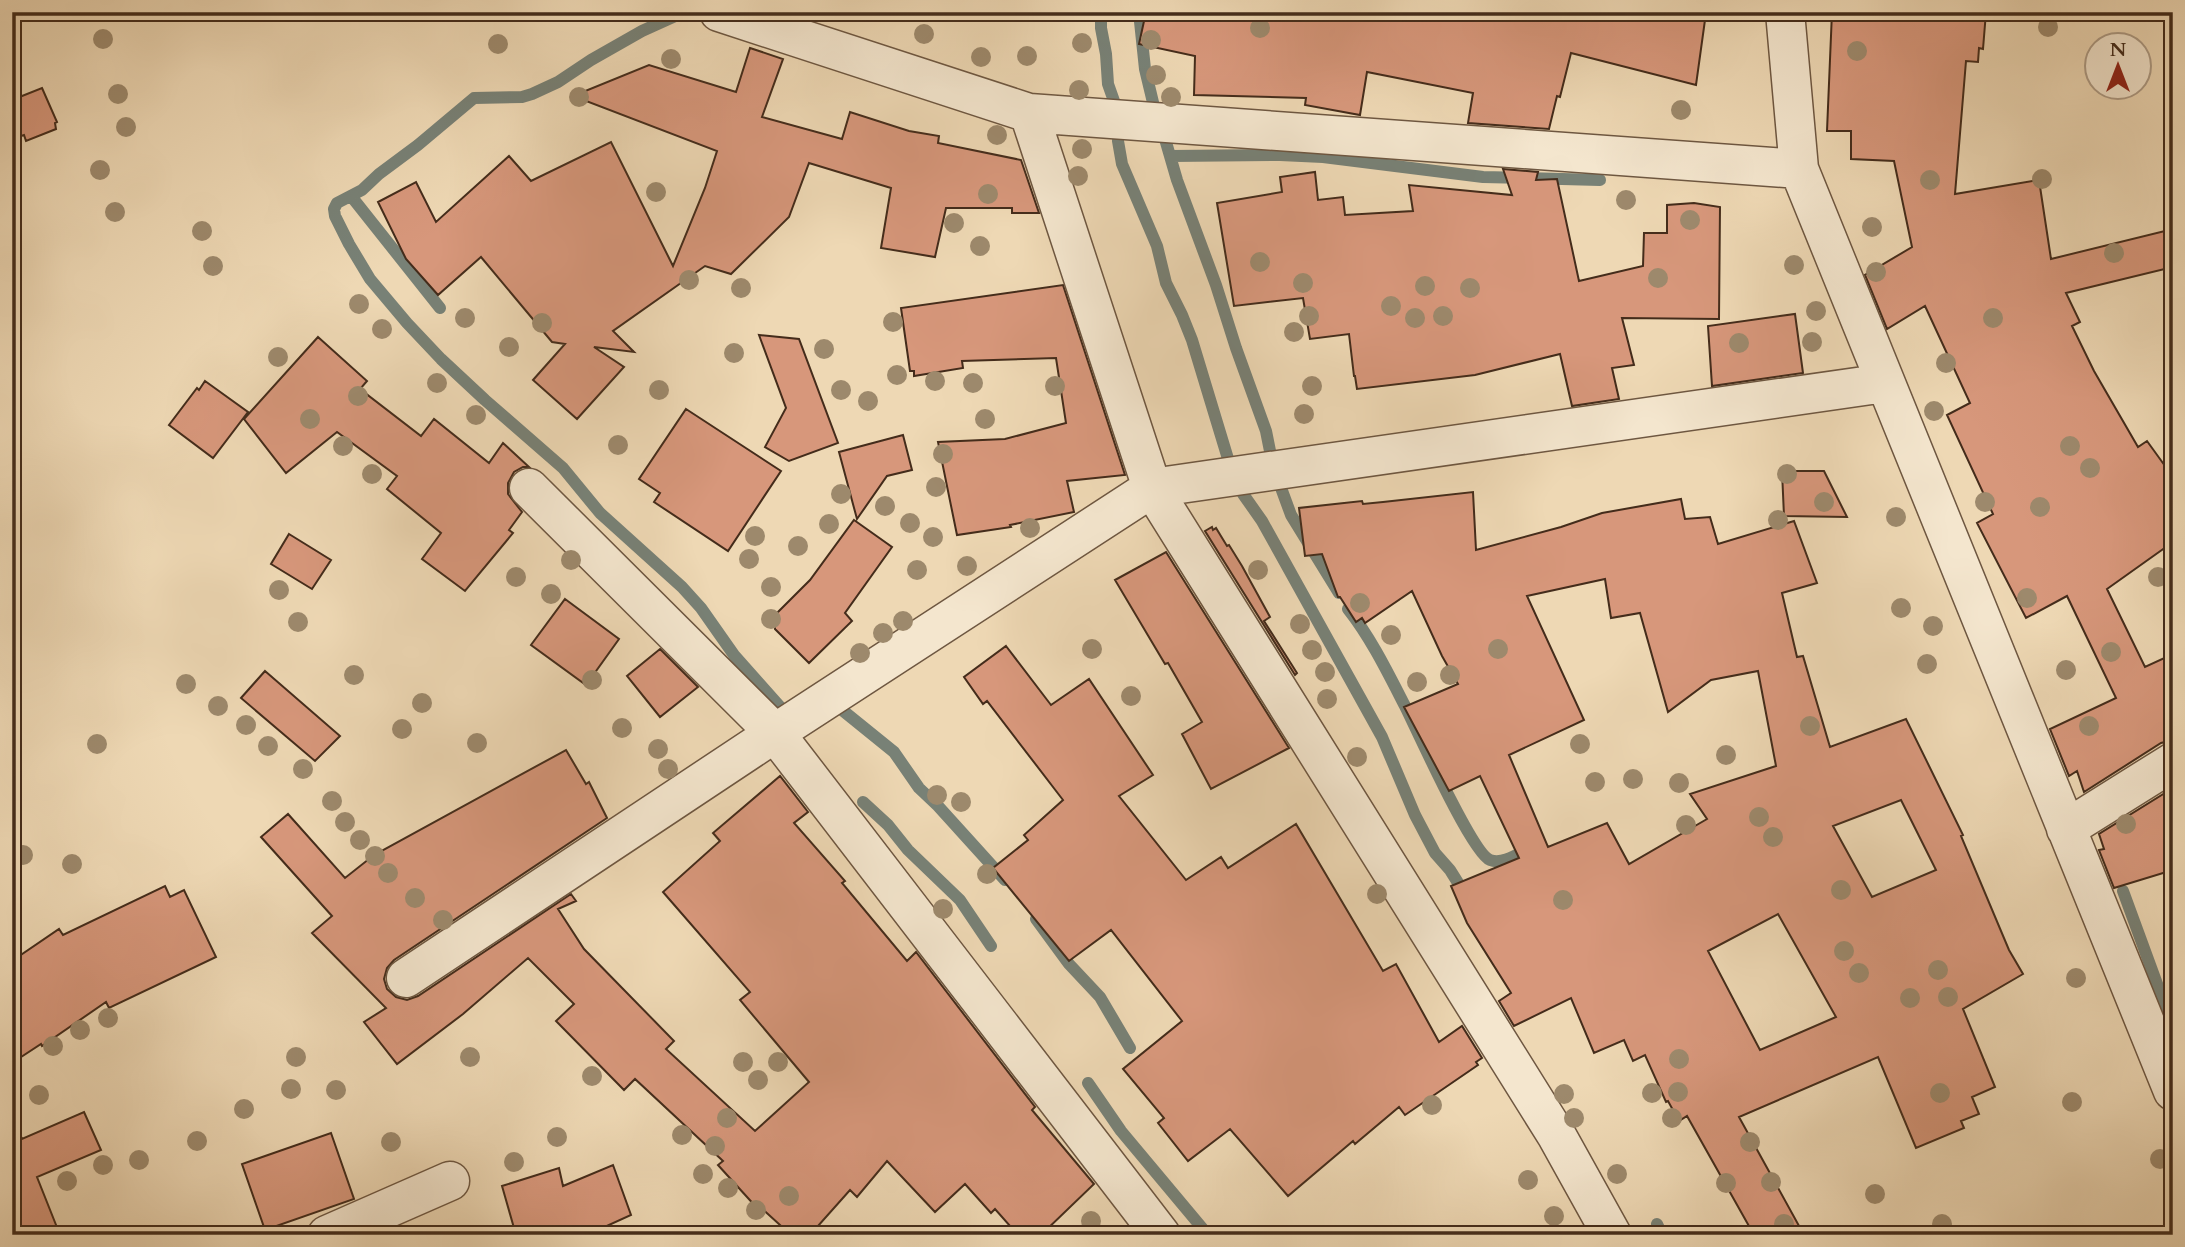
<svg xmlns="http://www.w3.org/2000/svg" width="2185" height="1247" font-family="Cardo,serif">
  <rect width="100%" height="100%" fill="#eed8b4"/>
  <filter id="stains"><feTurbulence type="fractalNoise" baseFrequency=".00286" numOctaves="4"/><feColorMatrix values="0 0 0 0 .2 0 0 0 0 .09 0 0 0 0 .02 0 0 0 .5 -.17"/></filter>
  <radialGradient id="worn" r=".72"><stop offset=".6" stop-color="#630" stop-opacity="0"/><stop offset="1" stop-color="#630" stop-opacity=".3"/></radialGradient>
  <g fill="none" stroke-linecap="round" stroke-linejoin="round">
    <path stroke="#788176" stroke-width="12" d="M 684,12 L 642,31 L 591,60 L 558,82 L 532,94 L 522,97 L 474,98 L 418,145 L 379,174 L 362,190 L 337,203 L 334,209 L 335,216 L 349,244 L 370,279 L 407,323 L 441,359 L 485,400 L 563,468 L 600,513 L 682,587 L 701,608 L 734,655 L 790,718
      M 1101,12 L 1101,28 L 1106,54 L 1108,84 L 1120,118 L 1118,141 L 1122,164 L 1157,246 L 1166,283 L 1182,315 L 1192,340 L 1232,472
      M 1139,12 L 1145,69 L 1156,115 L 1163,132 L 1177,180 L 1216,285 L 1236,348 L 1266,431 L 1273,466 L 1291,515 L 1339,593
      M 1171,156 L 1280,155 L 1323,157 L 1483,177 L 1600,180
      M 351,196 L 440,308
      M 1236,481 L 1243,494 L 1262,521 L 1382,737 L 1415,815 L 1435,853 L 1450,870 L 1465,894
      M 1348,609 C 1371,638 1388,673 1405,706 C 1417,730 1472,853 1490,860 C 1503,865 1519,853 1530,848
      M 831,701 L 894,752 L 919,788 L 938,806 L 1005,880
      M 863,802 L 888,825 L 908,850 L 960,900 L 991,946
      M 2123,891 L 2160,992 L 2173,1036
      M 1036,919 L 1069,964 L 1100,997 L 1130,1048
      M 1088,1083 L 1121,1131 L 1208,1235
      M 1657,1224 L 1662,1235"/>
  </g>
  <path fill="#d7977b" stroke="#442c1b" stroke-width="2" fill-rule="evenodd" d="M 1146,12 L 1200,12 L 1200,15 L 1275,15 L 1275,12 L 1671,12 L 1705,20 L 1696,85 L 1571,53 L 1560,97 L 1557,96 L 1549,129 L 1468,123 L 1473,93 L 1367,72 L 1360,115 L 1305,105 L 1306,98 L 1194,95 L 1195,56 L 1139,44 Z
    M 1832,12 L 1986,12 L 1983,49 L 1979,48 L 1978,62 L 1966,61 L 1955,194 L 2039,180 L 2051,259 L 2173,229 L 2173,267 L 2066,293 L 2080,322 L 2072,326 L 2094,371 L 2138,447 L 2147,441 L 2173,477 L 2173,542 L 2107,589 L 2145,667 L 2173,654 L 2173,740 L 2161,743 L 2084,792 L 2077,771 L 2069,776 L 2050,729 L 2116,698 L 2067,596 L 2026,618 L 1977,523 L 1993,514 L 1947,415 L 1970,403 L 1925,306 L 1887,329 L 1865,275 L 1912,247 L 1894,161 L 1851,159 L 1851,131 L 1827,131 Z
    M 750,48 L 783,59 L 762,117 L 842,139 L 850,112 L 909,131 L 939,136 L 938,143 L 1021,160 L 1039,213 L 1012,213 L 1012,208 L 946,208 L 935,257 L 881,248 L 891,188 L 809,163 L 789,217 L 731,274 L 705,266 L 613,331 L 634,352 L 594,347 L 624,367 L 577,419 L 533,380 L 565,344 L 552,342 L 481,257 L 438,295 L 406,259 L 378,202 L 416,182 L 436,222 L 509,156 L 531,181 L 611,142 L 673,266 L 705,188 L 717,151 L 573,96 L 649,65 L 736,92 Z
    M 42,88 L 57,122 L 55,123 L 56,129 L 26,141 L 24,135 L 12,139 L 12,100 Z
    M 1503,169 L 1538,172 L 1536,180 L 1557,179 L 1579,281 L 1643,266 L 1644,233 L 1667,233 L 1667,205 L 1694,203 L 1720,207 L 1719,319 L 1622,318 L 1634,365 L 1612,368 L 1619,399 L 1572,406 L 1560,354 L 1475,375 L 1357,389 L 1355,376 L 1354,376 L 1349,334 L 1310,339 L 1303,298 L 1234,306 L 1217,203 L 1282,192 L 1280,177 L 1315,172 L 1318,200 L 1343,197 L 1345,215 L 1413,211 L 1409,185 L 1512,195 Z
    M 1063,285 L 1125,475 L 1067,481 L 1074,512 L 1010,525 L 1011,527 L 957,535 L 938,442 L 1005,439 L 1066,423 L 1056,358 L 962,361 L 963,368 L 914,376 L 914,371 L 910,371 L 901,308 Z
    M 1795,314 L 1803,373 L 1712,386 L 1708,326 Z
    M 759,335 L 799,339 L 838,443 L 789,461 L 765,447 L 786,408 Z
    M 318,337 L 367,381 L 360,389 L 421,436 L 434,419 L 489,463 L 503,443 L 529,467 L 523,467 L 514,472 L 508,483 L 508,494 L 522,512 L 509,530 L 513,533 L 465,591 L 422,559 L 441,533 L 387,489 L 397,476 L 337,432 L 286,473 L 244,419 Z
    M 205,381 L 248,412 L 213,458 L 169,425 L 197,388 L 199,390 Z
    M 686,409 L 781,471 L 728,551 L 654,502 L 660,493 L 639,479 Z
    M 903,435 L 912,470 L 887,476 L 857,519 L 839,452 Z
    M 1782,471 L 1824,471 L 1847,517 L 1784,516 Z
    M 1473,492 L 1476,550 L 1561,527 L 1602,513 L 1681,499 L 1685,519 L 1710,517 L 1718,544 L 1794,521 L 1817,583 L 1782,593 L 1797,657 L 1803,656 L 1830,747 L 1906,719 L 1963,835 L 1961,836 L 2009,950 L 2023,974 L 1963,1009 L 1995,1087 L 1972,1097 L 1979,1114 L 1961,1121 L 1964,1128 L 1916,1148 L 1878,1057 L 1739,1117 L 1804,1235 L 1754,1235 L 1687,1116 L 1679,1121 L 1668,1101 L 1666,1102 L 1645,1055 L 1633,1061 L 1624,1040 L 1594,1053 L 1571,998 L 1514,1026 L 1499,1001 L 1511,993 L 1467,923 L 1451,886 L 1519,858 L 1480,776 L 1449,791 L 1404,707 L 1458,684 L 1442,656 L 1412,591 L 1365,623 L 1362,618 L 1356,622 L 1340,597 L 1338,597 L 1322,554 L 1305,556 L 1299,508 L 1362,501 L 1363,504 L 1383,502 ZM 1605,579 L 1611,618 L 1640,613 L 1668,712 L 1711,680 L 1758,671 L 1776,766 L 1690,794 L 1707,819 L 1629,864 L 1607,823 L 1548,847 L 1509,755 L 1584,720 L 1527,596 ZM 1901,800 L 1936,870 L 1872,897 L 1833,826 ZM 1778,914 L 1836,1017 L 1760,1050 L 1708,951 Z
    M 854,520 L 892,547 L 845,613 L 852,621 L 809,663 L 775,629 L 775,615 L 810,580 Z
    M 1212,527 L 1213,530 L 1216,528 L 1227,546 L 1229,545 L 1242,566 L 1270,617 L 1264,621 L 1297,673 L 1295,675 L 1205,531 Z
    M 289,534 L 331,560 L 312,589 L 271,564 Z
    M 1166,552 L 1289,748 L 1211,789 L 1182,734 L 1202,722 L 1168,663 L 1165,664 L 1115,580 Z
    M 565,599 L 619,639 L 586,685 L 531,645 Z
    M 1006,646 L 1051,705 L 1089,679 L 1153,775 L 1119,796 L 1186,880 L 1221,857 L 1228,868 L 1296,824 L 1383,971 L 1396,964 L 1439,1042 L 1462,1026 L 1482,1058 L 1476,1062 L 1478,1065 L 1405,1115 L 1399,1107 L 1355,1144 L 1353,1141 L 1288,1196 L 1230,1129 L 1188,1161 L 1158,1123 L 1164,1118 L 1123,1069 L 1182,1021 L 1111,930 L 1069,961 L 993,868 L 1028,840 L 1024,835 L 1063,800 L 987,701 L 983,704 L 964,677 Z
    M 660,649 L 698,687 L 660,717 L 627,676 Z
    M 265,671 L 340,736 L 315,761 L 241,698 Z
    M 566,750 L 586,784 L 589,782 L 607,818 L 394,960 L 387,968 L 384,979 L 387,989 L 396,997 L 407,1000 L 418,996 L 571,894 L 576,901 L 558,909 L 584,949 L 674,1041 L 666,1049 L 755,1131 L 809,1082 L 740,1000 L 750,992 L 663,892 L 720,841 L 713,833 L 780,776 L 808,812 L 794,823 L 845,881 L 842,883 L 907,961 L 916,952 L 1035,1107 L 1032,1110 L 1094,1184 L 1041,1235 L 1018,1235 L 995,1209 L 991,1213 L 965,1184 L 935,1212 L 887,1161 L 857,1197 L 850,1190 L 810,1235 L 791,1235 L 759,1206 L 757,1208 L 718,1165 L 723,1161 L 635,1079 L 624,1090 L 556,1021 L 574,1004 L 528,958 L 463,1014 L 397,1064 L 364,1022 L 386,1008 L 312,933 L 332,916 L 261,837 L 288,814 L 345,878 L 374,855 Z
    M 2173,788 L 2173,870 L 2114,888 L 2099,850 L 2104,849 L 2099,834 Z
    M 165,886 L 170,897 L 184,890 L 216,957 L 109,1008 L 106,1002 L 42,1046 L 41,1044 L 12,1063 L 12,961 L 59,929 L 63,935 Z
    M 84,1112 L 101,1150 L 37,1177 L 60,1235 L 12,1235 L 12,1119 L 14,1119 L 22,1139 Z
    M 331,1133 L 354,1199 L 265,1230 L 242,1164 Z
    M 613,1165 L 631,1215 L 587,1235 L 516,1235 L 502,1186 L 559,1168 L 563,1186 Z"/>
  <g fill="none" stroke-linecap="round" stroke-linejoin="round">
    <defs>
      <path id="minor" d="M 719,12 L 1029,113 L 1799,169
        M 1785,12 L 1799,169 L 2173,1091
        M 1029,113 L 1152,488 L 1557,1136 L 1612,1235
        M 529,488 L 775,733 L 1161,1235
        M 2066,829 L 2173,762
        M 406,978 L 775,733 L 1152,488 L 1885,383
        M 327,1235 L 450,1181"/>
    </defs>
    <use href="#minor" stroke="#6e5741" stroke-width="41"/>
    <use href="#minor" stroke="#f4e6ce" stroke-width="38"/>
  </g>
  <g fill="#9d896c">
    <circle cx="2048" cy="27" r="10"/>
    <circle cx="1260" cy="28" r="10"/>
    <circle cx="924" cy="34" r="10"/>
    <circle cx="103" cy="39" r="10"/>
    <circle cx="1151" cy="40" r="10"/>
    <circle cx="1082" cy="43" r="10"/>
    <circle cx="498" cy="44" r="10"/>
    <circle cx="1857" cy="51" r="10"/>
    <circle cx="1027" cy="56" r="10"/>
    <circle cx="981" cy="57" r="10"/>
    <circle cx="671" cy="59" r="10"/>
    <circle cx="1156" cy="75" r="10"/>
    <circle cx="1079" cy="90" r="10"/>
    <circle cx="118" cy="94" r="10"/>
    <circle cx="579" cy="97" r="10"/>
    <circle cx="1171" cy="97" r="10"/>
    <circle cx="1681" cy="110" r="10"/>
    <circle cx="126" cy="127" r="10"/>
    <circle cx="997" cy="135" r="10"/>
    <circle cx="1082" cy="149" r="10"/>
    <circle cx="100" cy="170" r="10"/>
    <circle cx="1078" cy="176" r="10"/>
    <circle cx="2042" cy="179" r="10"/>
    <circle cx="1930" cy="180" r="10"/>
    <circle cx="656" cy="192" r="10"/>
    <circle cx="988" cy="194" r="10"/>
    <circle cx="1626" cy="200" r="10"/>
    <circle cx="115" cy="212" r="10"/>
    <circle cx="1690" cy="220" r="10"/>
    <circle cx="954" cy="223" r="10"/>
    <circle cx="1872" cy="227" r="10"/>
    <circle cx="202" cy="231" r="10"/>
    <circle cx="980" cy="246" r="10"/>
    <circle cx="2114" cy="253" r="10"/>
    <circle cx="1260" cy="262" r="10"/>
    <circle cx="1794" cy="265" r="10"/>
    <circle cx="213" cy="266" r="10"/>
    <circle cx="1876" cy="272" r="10"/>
    <circle cx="1658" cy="278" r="10"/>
    <circle cx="689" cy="280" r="10"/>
    <circle cx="1303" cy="283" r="10"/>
    <circle cx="1425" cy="286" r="10"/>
    <circle cx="741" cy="288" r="10"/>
    <circle cx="1470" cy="288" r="10"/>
    <circle cx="359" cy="304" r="10"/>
    <circle cx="1391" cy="306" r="10"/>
    <circle cx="1816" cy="311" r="10"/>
    <circle cx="1309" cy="316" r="10"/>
    <circle cx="1443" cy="316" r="10"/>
    <circle cx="465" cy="318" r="10"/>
    <circle cx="1415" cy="318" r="10"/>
    <circle cx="1993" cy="318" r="10"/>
    <circle cx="893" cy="322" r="10"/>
    <circle cx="542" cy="323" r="10"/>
    <circle cx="382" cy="329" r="10"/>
    <circle cx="1294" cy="332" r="10"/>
    <circle cx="1812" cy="342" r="10"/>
    <circle cx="1739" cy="343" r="10"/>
    <circle cx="509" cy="347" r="10"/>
    <circle cx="824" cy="349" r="10"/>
    <circle cx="734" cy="353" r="10"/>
    <circle cx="278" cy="357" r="10"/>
    <circle cx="1946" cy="363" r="10"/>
    <circle cx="897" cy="375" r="10"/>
    <circle cx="935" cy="381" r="10"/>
    <circle cx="437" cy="383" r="10"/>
    <circle cx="973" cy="383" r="10"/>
    <circle cx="1055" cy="386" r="10"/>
    <circle cx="1312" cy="386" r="10"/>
    <circle cx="659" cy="390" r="10"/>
    <circle cx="841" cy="390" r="10"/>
    <circle cx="358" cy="396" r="10"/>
    <circle cx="868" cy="401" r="10"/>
    <circle cx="1934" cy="411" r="10"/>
    <circle cx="1304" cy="414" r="10"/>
    <circle cx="476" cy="415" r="10"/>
    <circle cx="310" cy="419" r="10"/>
    <circle cx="985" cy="419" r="10"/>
    <circle cx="618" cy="445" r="10"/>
    <circle cx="343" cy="446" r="10"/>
    <circle cx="2070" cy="446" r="10"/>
    <circle cx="943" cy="454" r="10"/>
    <circle cx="2090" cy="468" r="10"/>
    <circle cx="372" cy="474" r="10"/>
    <circle cx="1787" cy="474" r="10"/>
    <circle cx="936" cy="487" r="10"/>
    <circle cx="841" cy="494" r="10"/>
    <circle cx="1824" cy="502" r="10"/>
    <circle cx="1985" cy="502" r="10"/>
    <circle cx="885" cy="506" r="10"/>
    <circle cx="2040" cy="507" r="10"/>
    <circle cx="1896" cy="517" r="10"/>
    <circle cx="1778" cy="520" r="10"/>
    <circle cx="910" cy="523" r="10"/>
    <circle cx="829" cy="524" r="10"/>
    <circle cx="1030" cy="528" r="10"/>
    <circle cx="755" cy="536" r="10"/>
    <circle cx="933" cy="537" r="10"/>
    <circle cx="798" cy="546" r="10"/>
    <circle cx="749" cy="559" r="10"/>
    <circle cx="571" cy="560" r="10"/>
    <circle cx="967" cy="566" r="10"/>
    <circle cx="917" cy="570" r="10"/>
    <circle cx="1258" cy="570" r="10"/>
    <circle cx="516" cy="577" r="10"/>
    <circle cx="2158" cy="577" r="10"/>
    <circle cx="771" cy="587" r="10"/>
    <circle cx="279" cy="590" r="10"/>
    <circle cx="551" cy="594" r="10"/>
    <circle cx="2027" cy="598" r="10"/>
    <circle cx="1360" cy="603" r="10"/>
    <circle cx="1901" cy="608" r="10"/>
    <circle cx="771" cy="619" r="10"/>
    <circle cx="903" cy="621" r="10"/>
    <circle cx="298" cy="622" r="10"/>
    <circle cx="1300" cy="624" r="10"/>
    <circle cx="1933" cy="626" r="10"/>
    <circle cx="883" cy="633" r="10"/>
    <circle cx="1391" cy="635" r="10"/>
    <circle cx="1092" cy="649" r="10"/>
    <circle cx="1498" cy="649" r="10"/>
    <circle cx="1312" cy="650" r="10"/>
    <circle cx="2111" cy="652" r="10"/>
    <circle cx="860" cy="653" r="10"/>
    <circle cx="1927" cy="664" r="10"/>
    <circle cx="2066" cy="670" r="10"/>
    <circle cx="1325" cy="672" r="10"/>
    <circle cx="354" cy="675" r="10"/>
    <circle cx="1450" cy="675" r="10"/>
    <circle cx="592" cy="680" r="10"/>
    <circle cx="1417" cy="682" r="10"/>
    <circle cx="186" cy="684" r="10"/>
    <circle cx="1131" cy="696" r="10"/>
    <circle cx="1327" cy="699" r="10"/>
    <circle cx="422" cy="703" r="10"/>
    <circle cx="218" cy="706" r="10"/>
    <circle cx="246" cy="725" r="10"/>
    <circle cx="1810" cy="726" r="10"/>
    <circle cx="2089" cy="726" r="10"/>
    <circle cx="622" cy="728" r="10"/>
    <circle cx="402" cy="729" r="10"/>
    <circle cx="477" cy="743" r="10"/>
    <circle cx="97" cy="744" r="10"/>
    <circle cx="1580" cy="744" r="10"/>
    <circle cx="268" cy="746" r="10"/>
    <circle cx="658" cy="749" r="10"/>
    <circle cx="1726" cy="755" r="10"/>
    <circle cx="1357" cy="757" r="10"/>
    <circle cx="303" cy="769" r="10"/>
    <circle cx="668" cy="769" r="10"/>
    <circle cx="1633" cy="779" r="10"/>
    <circle cx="1595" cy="782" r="10"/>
    <circle cx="1679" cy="783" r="10"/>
    <circle cx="937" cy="795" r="10"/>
    <circle cx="332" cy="801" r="10"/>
    <circle cx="961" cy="802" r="10"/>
    <circle cx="1759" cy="817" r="10"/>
    <circle cx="345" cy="822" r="10"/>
    <circle cx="2126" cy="824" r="10"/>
    <circle cx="1686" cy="825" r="10"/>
    <circle cx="1773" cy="837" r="10"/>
    <circle cx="360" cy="840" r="10"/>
    <circle cx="23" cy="855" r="10"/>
    <circle cx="375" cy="856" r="10"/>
    <circle cx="72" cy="864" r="10"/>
    <circle cx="388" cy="873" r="10"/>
    <circle cx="987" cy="874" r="10"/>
    <circle cx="1841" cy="890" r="10"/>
    <circle cx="1377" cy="894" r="10"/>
    <circle cx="415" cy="898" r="10"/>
    <circle cx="1563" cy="900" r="10"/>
    <circle cx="943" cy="909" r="10"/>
    <circle cx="443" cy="920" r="10"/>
    <circle cx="1844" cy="951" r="10"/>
    <circle cx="1938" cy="970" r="10"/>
    <circle cx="1859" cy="973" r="10"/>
    <circle cx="2076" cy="978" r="10"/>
    <circle cx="1948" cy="997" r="10"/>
    <circle cx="1910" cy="998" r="10"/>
    <circle cx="108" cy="1018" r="10"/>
    <circle cx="80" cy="1030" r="10"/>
    <circle cx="53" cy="1046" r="10"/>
    <circle cx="296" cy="1057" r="10"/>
    <circle cx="470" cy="1057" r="10"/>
    <circle cx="1679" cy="1059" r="10"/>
    <circle cx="743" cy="1062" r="10"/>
    <circle cx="778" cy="1062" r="10"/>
    <circle cx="592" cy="1076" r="10"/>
    <circle cx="758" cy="1080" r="10"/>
    <circle cx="291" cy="1089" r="10"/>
    <circle cx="336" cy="1090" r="10"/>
    <circle cx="1678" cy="1092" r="10"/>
    <circle cx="1652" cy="1093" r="10"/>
    <circle cx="1940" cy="1093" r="10"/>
    <circle cx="1564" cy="1094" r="10"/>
    <circle cx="39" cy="1095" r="10"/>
    <circle cx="2072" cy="1102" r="10"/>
    <circle cx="1432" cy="1105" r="10"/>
    <circle cx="244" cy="1109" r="10"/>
    <circle cx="727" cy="1118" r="10"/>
    <circle cx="1574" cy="1118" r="10"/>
    <circle cx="1672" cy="1118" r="10"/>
    <circle cx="682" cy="1135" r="10"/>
    <circle cx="557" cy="1137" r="10"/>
    <circle cx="197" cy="1141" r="10"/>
    <circle cx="391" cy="1142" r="10"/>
    <circle cx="1750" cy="1142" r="10"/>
    <circle cx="715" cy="1146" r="10"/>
    <circle cx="2160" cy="1159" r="10"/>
    <circle cx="139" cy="1160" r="10"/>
    <circle cx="514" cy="1162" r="10"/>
    <circle cx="103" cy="1165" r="10"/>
    <circle cx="703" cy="1174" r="10"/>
    <circle cx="1617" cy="1174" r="10"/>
    <circle cx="1528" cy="1180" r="10"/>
    <circle cx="67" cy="1181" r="10"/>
    <circle cx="1771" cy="1182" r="10"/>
    <circle cx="1726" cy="1183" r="10"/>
    <circle cx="728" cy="1188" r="10"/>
    <circle cx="1875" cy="1194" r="10"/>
    <circle cx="789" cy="1196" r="10"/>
    <circle cx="756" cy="1210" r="10"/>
    <circle cx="1554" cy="1216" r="10"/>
    <circle cx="1091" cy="1221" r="10"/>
    <circle cx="1784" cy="1224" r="10"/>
    <circle cx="1942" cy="1224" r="10"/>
  </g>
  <rect width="2185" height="1247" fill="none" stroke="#eed8b4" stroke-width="42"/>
  <rect x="14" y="14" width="2157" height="1219" fill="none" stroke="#442c1b" stroke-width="3.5"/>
  <rect x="21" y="21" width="2143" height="1205" fill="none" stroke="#442c1b" stroke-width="2"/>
  <g transform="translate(2118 66)"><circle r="33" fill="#f4e6ce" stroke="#ae9c86" stroke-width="2"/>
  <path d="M0-5L12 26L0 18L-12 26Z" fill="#8f2418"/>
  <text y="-10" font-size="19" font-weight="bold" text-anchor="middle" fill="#442c1b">N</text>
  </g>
  <rect width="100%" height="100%" filter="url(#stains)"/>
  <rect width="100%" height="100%" fill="url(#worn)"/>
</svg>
